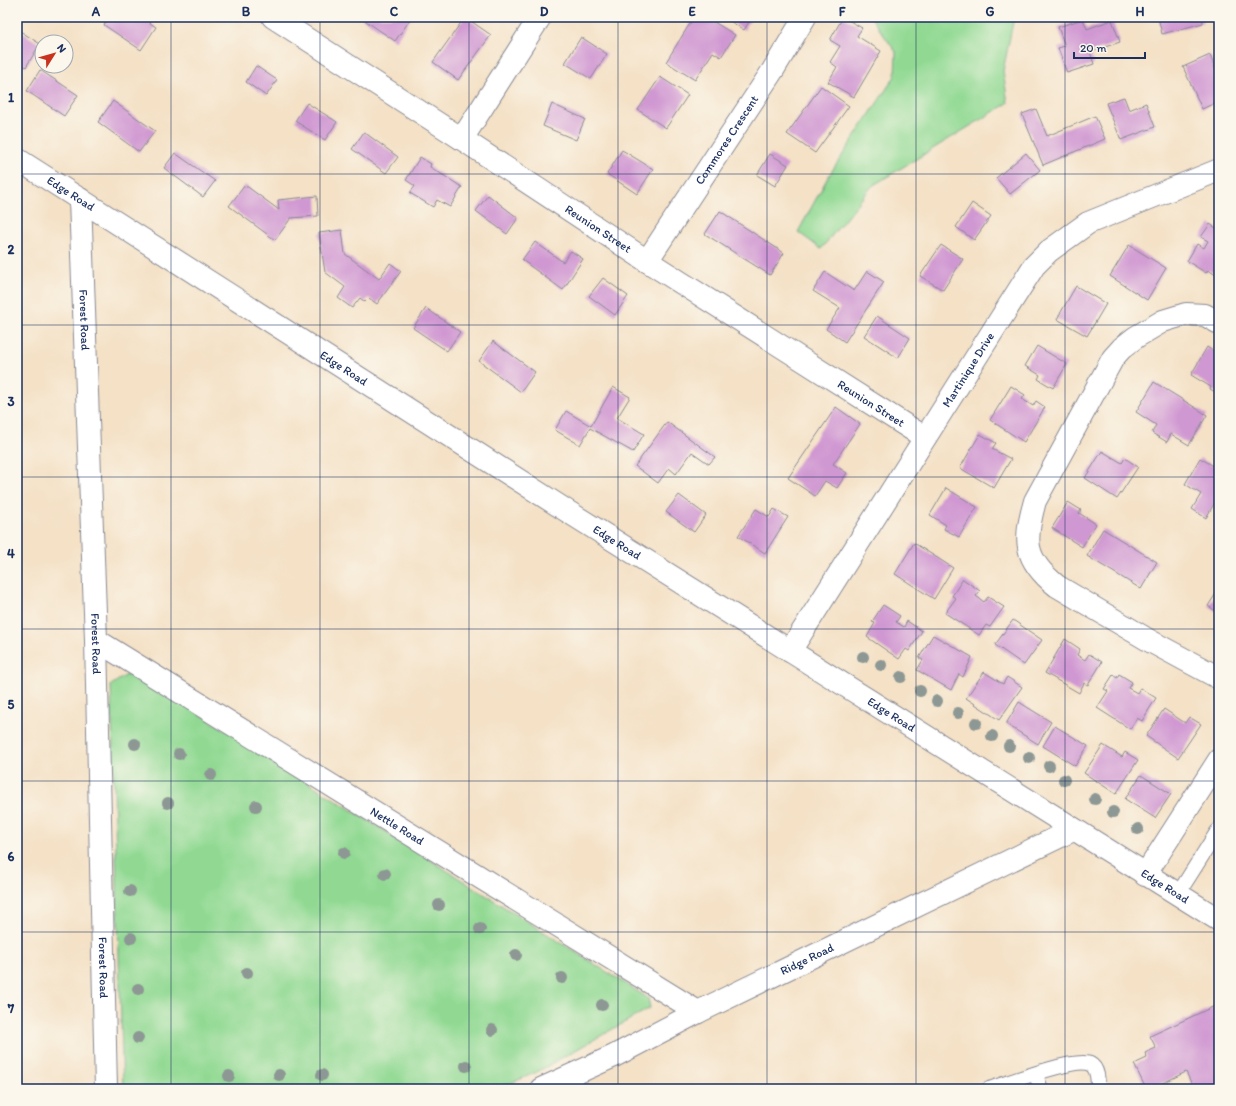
<svg xmlns="http://www.w3.org/2000/svg" width="1236" height="1106" font-family="Itim,sans-serif">
  <rect width="100%" height="100%" fill="#fbf7ec"/>
  <filter id="ink" filterUnits="userSpaceOnUse"><feTurbulence type="fractalNoise" baseFrequency=".025" numOctaves="2"/><feDisplacementMap in="SourceGraphic" scale="8" xChannelSelector="R" yChannelSelector="G"/><feConvolveMatrix kernelMatrix="1 2 1 2 8 2 1 2 1" color-interpolation-filters="sRGB"/></filter>
  <filter id="wash" filterUnits="userSpaceOnUse"><feTurbulence type="fractalNoise" baseFrequency=".012" numOctaves="4" result="noise"/><feDisplacementMap in="SourceGraphic" scale="16" xChannelSelector="R" yChannelSelector="G"/><feGaussianBlur stdDeviation="0.9" result="paint"/><feColorMatrix in="noise" values="0 0 0 0 0 0 0 0 0 0 0 0 0 0 0 0 0 1.4 0 .05"/><feComposite in="paint" operator="in"/></filter>
  <g filter="url(#wash)">
    <rect width="100%" height="100%" fill="#f4e1c6"/>
    <path fill="#91d993" stroke="#568478" d="M 874,17 L 1014,17 L 1003,71 L 1008,103 L 872,186 L 821,249 L 798,232 L 828,177 L 895,76 L 896,52 L 872,19 Z
      M 128,674 L 148,681 L 648,998 L 650,1008 L 535,1073 L 497,1089 L 123,1089 L 111,685 Z"/>
    <g id="blocks">
      <path fill="#d098d2" d="M 109,17 L 141,17 L 156,27 L 141,50 L 104,25 Z
        M 360,17 L 406,17 L 410,20 L 395,41 Z
        M 465,17 L 491,35 L 458,80 L 433,62 Z
        M 694,17 L 706,17 L 735,35 L 721,57 L 713,52 L 695,80 L 666,62 Z
        M 724,17 L 752,17 L 744,30 Z
        M 843,17 L 862,28 L 857,36 L 881,51 L 854,97 L 828,82 L 837,67 L 830,62 L 840,46 L 830,40 Z
        M 1158,17 L 1202,17 L 1203,23 L 1162,34 Z
        M 1083,19 L 1087,29 L 1112,20 L 1120,42 L 1090,52 L 1094,64 L 1067,73 L 1058,48 L 1065,46 L 1058,27 Z
        M 17,29 L 40,44 L 26,67 L 17,61 Z
        M 581,37 L 607,54 L 591,79 L 565,63 Z
        M 1210,55 L 1217,73 L 1219,72 L 1219,101 L 1202,109 L 1183,67 Z
        M 256,66 L 277,80 L 266,96 L 246,82 Z
        M 40,70 L 78,95 L 64,116 L 27,91 Z
        M 660,77 L 688,95 L 666,128 L 638,110 Z
        M 821,86 L 849,106 L 815,153 L 787,134 Z
        M 1124,97 L 1129,110 L 1146,103 L 1155,127 L 1121,140 L 1106,103 Z
        M 113,101 L 155,131 L 139,152 L 98,122 Z
        M 307,103 L 337,122 L 325,140 L 295,121 Z
        M 552,104 L 585,119 L 576,140 L 543,126 Z
        M 1036,109 L 1047,136 L 1095,116 L 1105,139 L 1043,165 L 1022,114 Z
        M 364,132 L 398,157 L 386,173 L 352,149 Z
        M 622,150 L 653,169 L 637,194 L 607,174 Z
        M 175,153 L 215,181 L 203,197 L 164,168 Z
        M 1026,153 L 1040,170 L 1010,194 L 996,178 Z
        M 770,154 L 788,165 L 775,186 L 757,175 Z
        M 420,157 L 431,164 L 430,167 L 462,187 L 450,207 L 437,200 L 433,207 L 410,193 L 415,186 L 406,180 Z
        M 245,185 L 279,210 L 278,200 L 317,196 L 318,216 L 291,218 L 275,240 L 229,206 Z
        M 488,195 L 518,218 L 507,234 L 476,211 Z
        M 972,203 L 991,216 L 974,240 L 956,227 Z
        M 720,211 L 784,253 L 770,275 L 705,234 Z
        M 1210,224 L 1219,230 L 1219,277 L 1208,270 L 1206,273 L 1187,261 L 1197,244 L 1204,248 L 1208,241 L 1201,237 Z
        M 342,230 L 345,254 L 379,279 L 390,263 L 401,271 L 377,304 L 369,298 L 365,302 L 360,298 L 352,308 L 338,298 L 345,287 L 325,272 L 319,233 Z
        M 535,242 L 563,262 L 571,251 L 583,259 L 563,290 L 522,260 Z
        M 941,245 L 963,259 L 943,290 L 920,276 Z
        M 1129,245 L 1166,268 L 1147,300 L 1110,276 Z
        M 867,271 L 884,282 L 845,342 L 826,329 L 840,308 L 813,291 L 825,272 L 854,291 Z
        M 603,278 L 628,296 L 615,315 L 589,296 Z
        M 1076,286 L 1106,304 L 1087,336 L 1057,319 Z
        M 426,308 L 460,332 L 447,351 L 413,328 Z
        M 877,316 L 910,338 L 898,358 L 864,336 Z
        M 493,341 L 535,372 L 521,392 L 479,361 Z
        M 1037,346 L 1067,364 L 1053,388 L 1038,379 L 1040,375 L 1025,366 Z
        M 1207,347 L 1219,355 L 1219,394 L 1210,389 L 1211,387 L 1191,375 Z
        M 1154,382 L 1207,415 L 1189,445 L 1171,434 L 1167,442 L 1152,433 L 1156,425 L 1136,412 Z
        M 1011,386 L 1025,395 L 1022,399 L 1033,406 L 1036,401 L 1045,407 L 1024,442 L 990,420 Z
        M 613,387 L 630,397 L 617,418 L 644,434 L 633,452 L 590,428 L 580,445 L 555,430 L 566,411 L 591,426 Z
        M 836,407 L 860,424 L 833,464 L 847,473 L 837,488 L 825,481 L 815,496 L 788,478 Z
        M 667,422 L 715,457 L 709,464 L 692,452 L 676,474 L 669,468 L 658,483 L 635,466 Z
        M 980,434 L 996,443 L 992,449 L 1011,459 L 994,488 L 960,468 Z
        M 1102,451 L 1122,463 L 1125,458 L 1138,467 L 1117,499 L 1085,478 Z
        M 1200,458 L 1219,469 L 1219,504 L 1215,502 L 1206,518 L 1192,509 L 1201,494 L 1185,484 Z
        M 946,488 L 977,507 L 959,537 L 944,529 L 946,525 L 930,515 Z
        M 679,495 L 706,515 L 694,532 L 666,512 Z
        M 1068,502 L 1081,510 L 1079,513 L 1096,524 L 1082,547 L 1052,528 Z
        M 756,509 L 769,517 L 774,509 L 788,517 L 765,553 L 738,536 Z
        M 1103,529 L 1157,562 L 1141,589 L 1087,556 Z
        M 914,543 L 953,568 L 934,599 L 895,574 Z
        M 963,579 L 980,591 L 976,596 L 984,602 L 988,597 L 1004,607 L 990,627 L 986,625 L 979,635 L 945,613 L 956,598 L 952,596 Z
        M 1219,589 L 1219,613 L 1208,606 Z
        M 883,605 L 900,616 L 896,622 L 904,627 L 907,621 L 922,631 L 909,651 L 906,649 L 899,659 L 867,637 L 875,623 L 872,622 Z
        M 1013,620 L 1042,640 L 1024,665 L 995,645 Z
        M 933,635 L 972,657 L 963,677 L 959,674 L 951,690 L 917,670 L 923,660 L 919,658 Z
        M 1065,639 L 1080,649 L 1077,655 L 1085,660 L 1089,654 L 1102,662 L 1088,685 L 1084,683 L 1079,693 L 1045,673 Z
        M 984,672 L 1003,684 L 1007,677 L 1022,687 L 999,720 L 966,698 Z
        M 1119,674 L 1132,682 L 1128,688 L 1137,693 L 1140,688 L 1156,698 L 1142,721 L 1137,718 L 1130,729 L 1097,708 L 1108,691 L 1104,689 L 1113,675 L 1117,678 Z
        M 1019,702 L 1051,722 L 1038,744 L 1006,724 Z
        M 1164,709 L 1185,723 L 1189,717 L 1201,724 L 1178,758 L 1146,736 Z
        M 1055,726 L 1088,746 L 1075,766 L 1043,746 Z
        M 1103,745 L 1122,757 L 1125,752 L 1138,760 L 1116,794 L 1084,773 Z
        M 1141,775 L 1171,794 L 1155,818 L 1125,799 Z
        M 1219,1004 L 1219,1089 L 1194,1089 L 1186,1072 L 1150,1089 L 1146,1089 L 1134,1064 L 1147,1058 L 1145,1053 L 1156,1048 L 1150,1036 Z"/>
    </g>
  </g>
  <g filter="url(#ink)">
    <use href="#blocks" fill-opacity="0" stroke="#888892" stroke-width="1"/>
    <g fill="none" stroke-linecap="round" stroke-linejoin="round">
      <defs>
        <path id="lane" d="M 1178,894 L 1219,829
          M 1036,1075 L 1041,1089
          M 989,1089 C 1007,1083 1076,1057 1090,1064 C 1098,1068 1098,1081 1098,1089"/>
        <g id="street">
          <path id="s1" d="M 273,17 L 462,139 L 647,261 L 924,437"/>
          <path d="M 462,139 L 540,17"/>
          <path id="s2" d="M 17,159 L 567,511 L 1219,920"/>
          <path id="s3" d="M 80,199 L 96,640 L 106,1089"/>
          <path id="s4" d="M 647,261 L 773,70 L 805,17"/>
          <path d="M 1219,323 L 1205,315 L 1186,314 L 1163,321 L 1136,337 L 1122,348 L 1113,358 L 1035,501 C 1024,540 1023,559 1057,586 L 1150,641 L 1219,678"/>
          <path id="s5" d="M 96,640 L 698,1012"/>
          <path id="s6" d="M 790,651 L 1034,266 L 1049,251 L 1088,223 L 1219,170"/>
          <path d="M 1145,875 L 1219,760"/>
          <path id="s7" d="M 541,1089 L 614,1056 L 698,1012 L 1073,830"/>
        </g>
      </defs>
      <use href="#lane" stroke="#888892" stroke-width="16"/>
      <use href="#street" stroke="#888892" stroke-width="24"/>
      <use href="#lane" stroke="#fff" stroke-width="14"/>
      <use href="#street" stroke="#fff" stroke-width="22"/>
    </g>
    <g fill="#8d9794">
      <circle cx="863" cy="657" r="6"/>
      <circle cx="881" cy="665" r="6"/>
      <circle cx="901" cy="677" r="6"/>
      <circle cx="920" cy="691" r="6"/>
      <circle cx="937" cy="701" r="6"/>
      <circle cx="958" cy="713" r="6"/>
      <circle cx="976" cy="723" r="6"/>
      <circle cx="992" cy="736" r="6"/>
      <circle cx="135" cy="744" r="6"/>
      <circle cx="1009" cy="746" r="6"/>
      <circle cx="179" cy="754" r="6"/>
      <circle cx="1029" cy="758" r="6"/>
      <circle cx="1049" cy="766" r="6"/>
      <circle cx="211" cy="775" r="6"/>
      <circle cx="1064" cy="780" r="6"/>
      <circle cx="1095" cy="799" r="6"/>
      <circle cx="168" cy="803" r="6"/>
      <circle cx="256" cy="806" r="6"/>
      <circle cx="1113" cy="812" r="6"/>
      <circle cx="1138" cy="829" r="6"/>
      <circle cx="344" cy="853" r="6"/>
      <circle cx="385" cy="874" r="6"/>
      <circle cx="130" cy="891" r="6"/>
      <circle cx="439" cy="905" r="6"/>
      <circle cx="480" cy="929" r="6"/>
      <circle cx="131" cy="938" r="6"/>
      <circle cx="516" cy="955" r="6"/>
      <circle cx="247" cy="973" r="6"/>
      <circle cx="562" cy="978" r="6"/>
      <circle cx="138" cy="989" r="6"/>
      <circle cx="602" cy="1005" r="6"/>
      <circle cx="492" cy="1030" r="6"/>
      <circle cx="138" cy="1038" r="6"/>
      <circle cx="466" cy="1066" r="6"/>
      <circle cx="279" cy="1075" r="6"/>
      <circle cx="322" cy="1075" r="6"/>
      <circle cx="229" cy="1076" r="6"/>
    </g>
  </g>
  <path fill="none" stroke="#1b2f5e" stroke-width="1" stroke-opacity="0.55" d="M 171,17 L 171,1089M 320,17 L 320,1089M 469,17 L 469,1089M 618,17 L 618,1089M 767,17 L 767,1089M 916,17 L 916,1089M 1065,17 L 1065,1089M 17,174 L 1219,174M 17,325 L 1219,325M 17,477 L 1219,477M 17,629 L 1219,629M 17,781 L 1219,781M 17,932 L 1219,932"/>
  <g text-anchor="middle" stroke-width="3.5" stroke-linejoin="round" paint-order="stroke">
    <g font-size="12" fill="#1b2f5e" stroke="#fbf7ec">
      <text dy="4" stroke="none"><textPath href="#s4" startOffset="145">Commores Crescent</textPath></text>
      <text dy="4" stroke="none"><textPath href="#s2" startOffset="64">Edge Road</textPath></text>
      <text dy="4" stroke="none"><textPath href="#s1" startOffset="388">Reunion Street</textPath></text>
      <text dy="4" stroke="none"><textPath href="#s3" startOffset="121">Forest Road</textPath></text>
      <text dy="4" stroke="none"><textPath href="#s2" startOffset="388">Edge Road</textPath></text>
      <text dy="4" stroke="none"><textPath href="#s6" startOffset="333">Martinique Drive</textPath></text>
      <text dy="4" stroke="none"><textPath href="#s1" startOffset="712">Reunion Street</textPath></text>
      <text dy="4" stroke="none"><textPath href="#s2" startOffset="712">Edge Road</textPath></text>
      <text dy="4" stroke="none"><textPath href="#s3" startOffset="445">Forest Road</textPath></text>
      <text dy="4" stroke="none"><textPath href="#s2" startOffset="1036">Edge Road</textPath></text>
      <text dy="4" stroke="none"><textPath href="#s5" startOffset="354">Nettle Road</textPath></text>
      <text dy="4" stroke="none"><textPath href="#s2" startOffset="1359">Edge Road</textPath></text>
      <text dy="4" stroke="none"><textPath href="#s7" startOffset="296">Ridge Road</textPath></text>
      <text dy="4" stroke="none"><textPath href="#s3" startOffset="769">Forest Road</textPath></text>
    </g>
  </g>
  <rect width="1236" height="1106" fill="none" stroke="#fbf7ec" stroke-width="44"/>
  <g transform="translate(54 54) rotate(53)"><circle r="19" fill="#fbf7ec" stroke="#a1a7b3"/>
  <path d="M0-3L7 15L0 10L-7 15Z" fill="#c8321e"/>
  <text y="-6" font-size="11" font-weight="bold" text-anchor="middle" fill="#1b2f5e">N</text>
  </g>
  <path d="M1074 52v6h71v-6" fill="none" stroke="#1b2f5e" stroke-width="2"/>
  <text x="1080" y="52" font-size="12" fill="#1b2f5e" stroke="#fbf7ec" stroke-width="3" paint-order="stroke">20 m</text>
  <rect x="22" y="22" width="1192" height="1062" fill="none" stroke="#1b2f5e" stroke-width="1.5"/>
  <g font-size="13" text-anchor="middle" font-weight="bold" fill="#1b2f5e">
    <text x="96" y="16">A</text>
    <text x="246" y="16">B</text>
    <text x="394" y="16">C</text>
    <text x="544" y="16">D</text>
    <text x="692" y="16">E</text>
    <text x="842" y="16">F</text>
    <text x="990" y="16">G</text>
    <text x="1140" y="16">H</text>
    <text x="11" y="102">1</text>
    <text x="11" y="254">2</text>
    <text x="11" y="406">3</text>
    <text x="11" y="558">4</text>
    <text x="11" y="709">5</text>
    <text x="11" y="861">6</text>
    <text x="11" y="1013">7</text>
  </g>
</svg>
